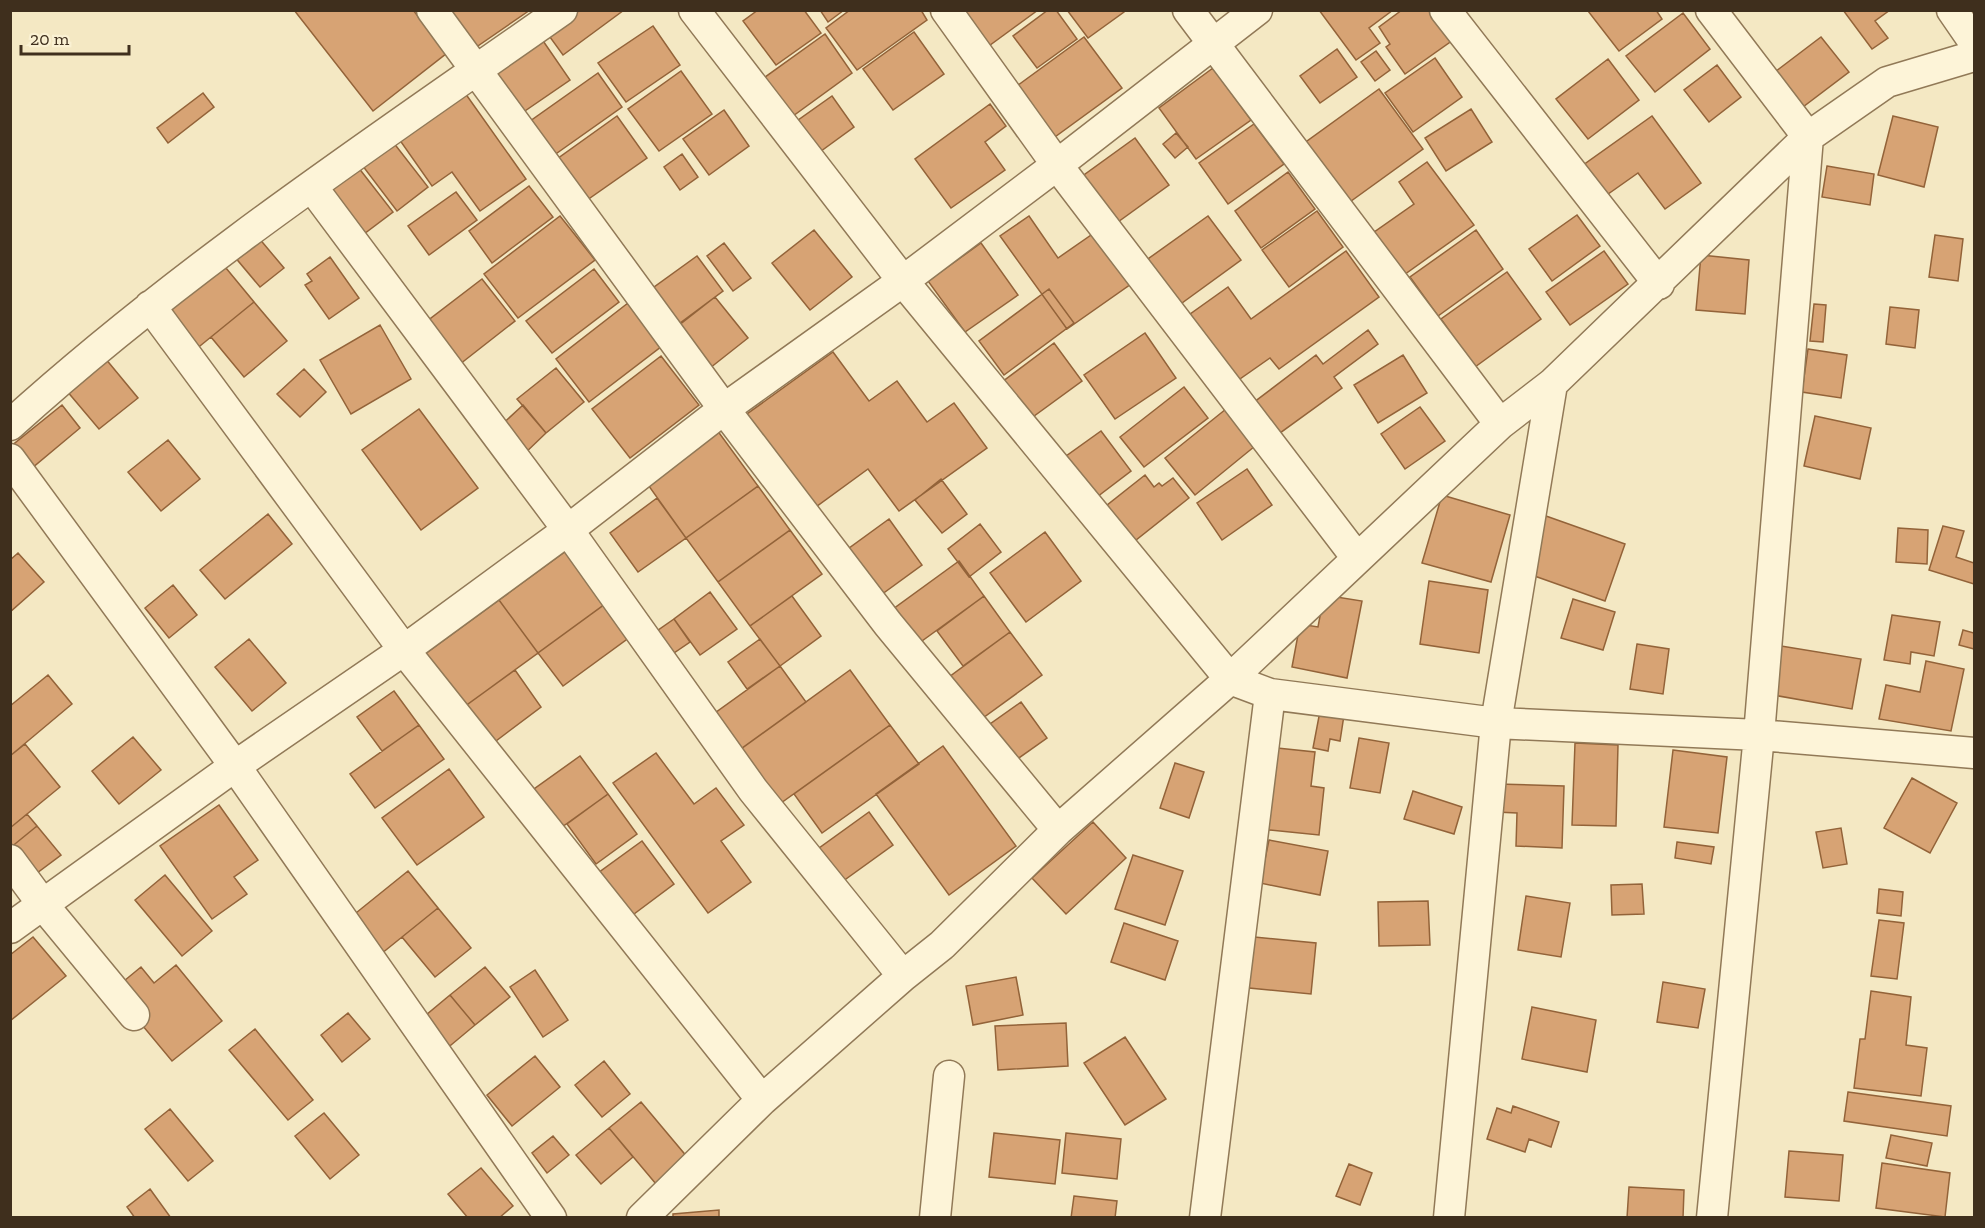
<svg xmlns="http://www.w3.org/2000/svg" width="1985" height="1228" font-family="'Zilla Slab',serif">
  <rect width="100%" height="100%" fill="#f4e8c3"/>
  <path fill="#d7a374" stroke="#936339" stroke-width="1.5" d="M 294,10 L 413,10 L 447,53 L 373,111 Z
    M 444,10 L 530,10 L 472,50 Z
    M 578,10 L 624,10 L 563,55 L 547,33 Z
    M 758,10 L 804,10 L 821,33 L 776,65 L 743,21 Z
    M 820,10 L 844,10 L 828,22 Z
    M 850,10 L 921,10 L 927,20 L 857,70 L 826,28 Z
    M 953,10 L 1038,10 L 982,51 Z
    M 1048,10 L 1056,10 L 1077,39 L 1037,68 L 1013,36 Z
    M 1067,10 L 1123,10 L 1124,12 L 1088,38 Z
    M 1319,10 L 1393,10 L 1369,28 L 1380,43 L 1356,60 Z
    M 1402,10 L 1432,10 L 1453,40 L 1405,74 L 1386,47 L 1390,44 L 1379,27 Z
    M 1656,10 L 1662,19 L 1619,51 L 1588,11 Z
    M 1843,10 L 1890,10 L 1875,21 L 1888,38 L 1872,49 Z
    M 1683,13 L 1710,49 L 1655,92 L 1626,56 Z
    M 653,26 L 680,65 L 626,102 L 598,63 Z
    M 914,32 L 944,74 L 893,110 L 863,69 Z
    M 825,34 L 852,73 L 782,124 L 754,85 Z
    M 539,35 L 570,80 L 519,115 L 488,70 Z
    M 1084,37 L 1122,88 L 1048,142 L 1010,91 Z
    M 1821,37 L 1849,72 L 1795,113 L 1767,78 Z
    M 1337,49 L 1357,77 L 1320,103 L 1300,76 Z
    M 1376,51 L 1390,70 L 1375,81 L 1361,62 Z
    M 1435,58 L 1462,97 L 1413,132 L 1385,93 Z
    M 1608,59 L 1639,100 L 1588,139 L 1556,99 Z
    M 1717,65 L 1741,97 L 1709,122 L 1684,90 Z
    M 1213,68 L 1251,120 L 1196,159 L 1159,108 Z
    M 681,71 L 712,114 L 659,151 L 628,109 Z
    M 598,73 L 622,107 L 550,158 L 526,124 Z
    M 1379,89 L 1423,149 L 1347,204 L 1303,144 Z
    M 203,93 L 214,107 L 168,143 L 157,128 Z
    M 465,93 L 526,179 L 480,211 L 452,172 L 432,186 L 399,139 Z
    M 832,96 L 854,127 L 817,154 L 794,123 Z
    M 990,104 L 1006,126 L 985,142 L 1005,170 L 951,208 L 915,159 Z
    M 1471,109 L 1492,142 L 1446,171 L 1425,138 Z
    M 724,110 L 749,146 L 709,175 L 683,139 Z
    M 617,116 L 647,158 L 580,205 L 550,164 Z
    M 1652,116 L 1701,183 L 1665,209 L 1638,173 L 1601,199 L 1579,168 Z
    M 1893,116 L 1938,127 L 1924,187 L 1878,175 Z
    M 1254,124 L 1284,164 L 1228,204 L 1199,163 Z
    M 1176,133 L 1188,147 L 1175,158 L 1163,144 Z
    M 1135,138 L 1169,185 L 1111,227 L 1077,180 Z
    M 393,142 L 428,187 L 397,211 L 362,165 Z
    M 682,154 L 698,177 L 680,190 L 664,167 Z
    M 1427,162 L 1474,225 L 1401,277 L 1370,235 L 1414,204 L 1399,182 Z
    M 1827,166 L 1874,174 L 1870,205 L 1822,197 Z
    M 358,167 L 393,212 L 356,240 L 321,195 Z
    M 1288,172 L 1315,209 L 1261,248 L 1235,211 Z
    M 529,186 L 553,217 L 492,263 L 469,231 Z
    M 456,192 L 477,220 L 429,255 L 408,226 Z
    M 1317,211 L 1343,247 L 1289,287 L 1262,250 Z
    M 1577,215 L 1600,246 L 1552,281 L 1529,249 Z
    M 560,216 L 595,260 L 518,318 L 484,274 Z
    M 1029,216 L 1058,258 L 1094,233 L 1131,284 L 1067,329 L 1000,236 Z
    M 1208,216 L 1241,260 L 1171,311 L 1138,266 Z
    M 814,230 L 852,277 L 810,310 L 772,263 Z
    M 1476,230 L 1503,269 L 1438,316 L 1410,277 Z
    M 1935,235 L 1963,239 L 1958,281 L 1929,277 Z
    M 258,237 L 284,268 L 260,287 L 234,256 Z
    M 724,243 L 751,278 L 733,291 L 707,256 Z
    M 981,243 L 1018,295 L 965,332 L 928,281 Z
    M 1346,251 L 1379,297 L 1279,369 L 1270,358 L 1227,388 L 1179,322 L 1228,287 L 1251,319 Z
    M 1604,251 L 1628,284 L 1570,325 L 1546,292 Z
    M 1701,255 L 1749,260 L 1745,314 L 1696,310 Z
    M 697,256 L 723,291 L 676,326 L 650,290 Z
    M 330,257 L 359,298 L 329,319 L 305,285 L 312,281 L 307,274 Z
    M 221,262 L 254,302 L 195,350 L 162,310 Z
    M 594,269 L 619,302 L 552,353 L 526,321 Z
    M 1507,272 L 1541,319 L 1475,367 L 1441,319 Z
    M 482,279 L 515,321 L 455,368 L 422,325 Z
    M 1049,289 L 1074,323 L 1004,375 L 979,341 Z
    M 715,297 L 748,338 L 710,368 L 678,326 Z
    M 254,302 L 287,341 L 244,377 L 211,337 Z
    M 628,303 L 662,346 L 589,402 L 556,359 Z
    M 1814,304 L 1826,305 L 1823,342 L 1810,341 Z
    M 1890,307 L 1919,310 L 1915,348 L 1886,344 Z
    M 380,325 L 411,379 L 351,414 L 320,360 Z
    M 1368,330 L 1378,344 L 1334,377 L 1342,388 L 1269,441 L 1245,409 L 1316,355 L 1323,364 Z
    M 1145,333 L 1176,378 L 1115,419 L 1084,375 Z
    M 1054,343 L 1082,381 L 1030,419 L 1002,382 Z
    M 1808,349 L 1847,355 L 1841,398 L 1802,392 Z
    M 100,352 L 138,398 L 99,429 L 61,384 Z
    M 833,352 L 869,401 L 897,381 L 927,422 L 954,403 L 987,448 L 899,511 L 868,469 L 809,512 L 740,419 Z
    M 1403,355 L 1427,393 L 1378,423 L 1354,385 Z
    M 661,356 L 699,405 L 630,458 L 592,409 Z
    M 556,368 L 584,402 L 546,433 L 517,399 Z
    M 304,369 L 326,392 L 300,417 L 277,394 Z
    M 1184,387 L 1208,418 L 1144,467 L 1120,437 Z
    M 62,405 L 80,428 L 26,473 L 10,447 Z
    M 523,405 L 546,433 L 521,457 L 496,430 Z
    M 1231,405 L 1260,442 L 1195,495 L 1165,458 Z
    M 1420,407 L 1445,441 L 1405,469 L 1381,434 Z
    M 419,409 L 478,488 L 421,530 L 362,450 Z
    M 1815,416 L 1871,428 L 1860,479 L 1804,466 Z
    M 717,430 L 758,486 L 686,538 L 646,482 Z
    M 1101,431 L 1131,471 L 1093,500 L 1062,459 Z
    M 168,440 L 200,479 L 161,511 L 128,472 Z
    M 1247,469 L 1272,505 L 1222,540 L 1197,503 Z
    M 1145,475 L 1154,487 L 1159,483 L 1162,486 L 1173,478 L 1189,498 L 1126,548 L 1097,513 Z
    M 941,479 L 967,514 L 942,533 L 915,500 Z
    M 758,486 L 790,530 L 718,582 L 686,538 Z
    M 1442,495 L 1510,515 L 1491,582 L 1422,563 Z
    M 657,498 L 686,538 L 638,572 L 610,533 Z
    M 268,514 L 292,544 L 225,599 L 200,570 Z
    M 1546,516 L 1625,544 L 1605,601 L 1526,573 Z
    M 889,519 L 922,565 L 874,600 L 841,554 Z
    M 980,524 L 1001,552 L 969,577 L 948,549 Z
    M 1943,526 L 1964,531 L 1956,557 L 1974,563 L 1974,584 L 1929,570 Z
    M 1898,528 L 1928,530 L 1927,564 L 1896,562 Z
    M 790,530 L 822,574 L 750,626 L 718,582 Z
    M 1045,532 L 1081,581 L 1026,622 L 990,573 Z
    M 566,551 L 605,604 L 538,653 L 499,600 Z
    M 18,553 L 44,582 L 10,612 L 10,560 Z
    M 959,561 L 984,596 L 915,646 L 889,612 Z
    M 1429,581 L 1488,590 L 1479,653 L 1420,644 Z
    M 173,585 L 197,615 L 169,638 L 145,608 Z
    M 710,592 L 737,629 L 700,655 L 674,619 Z
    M 1324,595 L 1362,601 L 1347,678 L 1292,667 L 1300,624 L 1318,627 Z
    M 792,596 L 821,636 L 780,666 L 750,626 Z
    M 984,596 L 1010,632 L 963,666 L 937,631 Z
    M 1573,599 L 1615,612 L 1603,650 L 1561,638 Z
    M 499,600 L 538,653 L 464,707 L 425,654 Z
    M 605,604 L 630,637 L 563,686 L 538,653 Z
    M 1892,615 L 1940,622 L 1934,656 L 1911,652 L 1910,664 L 1884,660 Z
    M 674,619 L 690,642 L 671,655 L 654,633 Z
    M 1963,630 L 1974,633 L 1974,649 L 1959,645 Z
    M 1010,632 L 1042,675 L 976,723 L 945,680 Z
    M 249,639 L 286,683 L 252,711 L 215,667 Z
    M 760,639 L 780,666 L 747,689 L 728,662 Z
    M 1637,644 L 1669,649 L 1663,694 L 1630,689 Z
    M 1781,646 L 1861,659 L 1852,709 L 1773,695 Z
    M 1926,661 L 1964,669 L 1951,731 L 1879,719 L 1886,685 L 1920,692 Z
    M 780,666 L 806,702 L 734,754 L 708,718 Z
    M 515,670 L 541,707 L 492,744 L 464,707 Z
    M 850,670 L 890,725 L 774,808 L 734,754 Z
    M 48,675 L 72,704 L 10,756 L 10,706 Z
    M 394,691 L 419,725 L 382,751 L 357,717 Z
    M 1021,702 L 1047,738 L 1009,765 L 983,729 Z
    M 1320,711 L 1344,715 L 1340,741 L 1330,739 L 1328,751 L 1313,748 Z
    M 419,725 L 444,759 L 375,808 L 350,774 Z
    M 890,725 L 919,764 L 822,833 L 794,794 Z
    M 133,737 L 161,770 L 119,804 L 92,771 Z
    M 1359,738 L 1389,743 L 1380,793 L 1350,788 Z
    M 1575,743 L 1618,745 L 1616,826 L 1572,825 Z
    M 25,744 L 60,787 L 10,828 L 10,756 Z
    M 943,746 L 1016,846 L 949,895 L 876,794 Z
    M 1267,747 L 1315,752 L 1311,786 L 1324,788 L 1319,835 L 1259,829 Z
    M 1673,750 L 1727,757 L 1718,833 L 1664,827 Z
    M 656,753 L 694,804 L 716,788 L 744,825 L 721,841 L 751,882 L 708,913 L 613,783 Z
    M 580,756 L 608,794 L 555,832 L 527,794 Z
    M 1175,763 L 1204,772 L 1189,818 L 1160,808 Z
    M 449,769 L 484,817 L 417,865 L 382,818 Z
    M 1912,778 L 1957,803 L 1930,853 L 1884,828 Z
    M 1497,784 L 1564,786 L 1562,848 L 1516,846 L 1517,813 L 1496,812 Z
    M 1413,791 L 1462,807 L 1454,834 L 1404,819 Z
    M 608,794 L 637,834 L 596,864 L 567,824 Z
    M 219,805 L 258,860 L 234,877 L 247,894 L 212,919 L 160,846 Z
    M 869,812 L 893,845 L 839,884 L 815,851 Z
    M 27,814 L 37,826 L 10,848 L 10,828 Z
    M 1093,822 L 1126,858 L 1066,914 L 1032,878 Z
    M 37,826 L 61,855 L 33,876 L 10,848 Z
    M 1841,828 L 1847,864 L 1823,868 L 1816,832 Z
    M 1269,840 L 1328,851 L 1320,895 L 1260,883 Z
    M 642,841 L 674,884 L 630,917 L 598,873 Z
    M 1677,842 L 1714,847 L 1711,864 L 1675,858 Z
    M 1133,855 L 1183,871 L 1165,925 L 1115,909 Z
    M 408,871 L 438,908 L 376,958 L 346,921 Z
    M 165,875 L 212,931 L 182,956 L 135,900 Z
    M 1642,884 L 1644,914 L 1612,915 L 1611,885 Z
    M 1879,889 L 1903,892 L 1901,916 L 1877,913 Z
    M 1526,896 L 1570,903 L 1561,957 L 1518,950 Z
    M 1428,901 L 1430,945 L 1379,946 L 1378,902 Z
    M 438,908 L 471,948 L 435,977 L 402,937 Z
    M 1879,920 L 1904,923 L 1897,979 L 1871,976 Z
    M 1124,923 L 1178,941 L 1165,980 L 1111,962 Z
    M 1244,936 L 1316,943 L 1311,994 L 1239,987 Z
    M 33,937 L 66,976 L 10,1021 L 10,955 Z
    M 176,965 L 222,1021 L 172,1061 L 113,990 L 141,967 L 154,983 Z
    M 485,967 L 510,997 L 475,1025 L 450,995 Z
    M 535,970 L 568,1020 L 543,1037 L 510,987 Z
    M 1016,977 L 1023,1015 L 973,1025 L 966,986 Z
    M 1663,982 L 1705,989 L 1698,1028 L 1657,1022 Z
    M 1871,991 L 1911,997 L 1906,1045 L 1927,1048 L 1921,1096 L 1854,1088 L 1860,1039 L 1865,1039 Z
    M 450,995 L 475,1025 L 445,1050 L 420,1020 Z
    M 1532,1007 L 1596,1020 L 1587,1072 L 1522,1059 Z
    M 348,1013 L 370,1039 L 342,1062 L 321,1035 Z
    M 1066,1023 L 1068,1066 L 998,1070 L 995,1026 Z
    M 255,1029 L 313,1100 L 288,1120 L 229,1050 Z
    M 1125,1037 L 1166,1099 L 1125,1125 L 1084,1063 Z
    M 535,1056 L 560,1087 L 512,1126 L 487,1095 Z
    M 604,1061 L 630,1094 L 602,1117 L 575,1085 Z
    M 1848,1092 L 1951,1106 L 1947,1136 L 1844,1121 Z
    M 641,1102 L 688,1158 L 656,1184 L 609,1128 Z
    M 1513,1106 L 1559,1122 L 1551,1147 L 1529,1139 L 1525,1152 L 1487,1139 L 1497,1108 L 1511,1113 Z
    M 170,1109 L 213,1161 L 188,1181 L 145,1129 Z
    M 324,1113 L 359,1155 L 330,1179 L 295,1136 Z
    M 609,1128 L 633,1157 L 601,1184 L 576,1155 Z
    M 994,1133 L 1060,1140 L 1055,1184 L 989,1177 Z
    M 1066,1133 L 1121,1139 L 1117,1179 L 1062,1173 Z
    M 1891,1135 L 1932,1143 L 1927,1166 L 1886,1158 Z
    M 553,1136 L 569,1155 L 547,1173 L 532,1153 Z
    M 1789,1151 L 1843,1155 L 1839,1201 L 1785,1197 Z
    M 1882,1163 L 1950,1173 L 1945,1217 L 1876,1208 Z
    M 1349,1164 L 1372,1173 L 1360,1205 L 1336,1196 Z
    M 481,1168 L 513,1206 L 499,1218 L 468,1218 L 448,1194 Z
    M 1629,1187 L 1684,1190 L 1683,1218 L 1627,1218 Z
    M 150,1189 L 171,1218 L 135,1218 L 127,1207 Z
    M 1074,1196 L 1117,1201 L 1115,1218 L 1071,1218 Z
    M 719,1210 L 719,1218 L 673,1218 L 673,1214 Z"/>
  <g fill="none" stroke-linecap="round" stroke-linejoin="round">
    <defs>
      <path id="street" d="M 432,10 L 724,409 L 888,624 L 1058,830
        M 694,10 L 903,281 L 1230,679 L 1270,694 L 1496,723 L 1759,735 L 1974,753
        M 946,10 L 1057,165 L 1357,558
        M 1188,10 L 1500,424
        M 1445,10 L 1659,284
        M 1711,10 L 1808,137 L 1759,735 L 1712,1218
        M 1952,10 L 1974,42
        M 312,187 L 568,530 L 753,790 L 903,976
        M 150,306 L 404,650 L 762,1100
        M 10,425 C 181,270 374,142 562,10
        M 10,459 L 235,766 L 551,1218
        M 10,860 L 44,906 L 134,1015
        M 10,928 L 235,766 L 404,650 L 568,530 L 724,409 L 903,281 L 1057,165 L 1257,10
        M 642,1218 L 762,1100 L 903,976 L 942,945 L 1058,830 L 1230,679 L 1500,424 L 1552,384 L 1808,137 L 1887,82 L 1974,56
        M 935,1218 L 949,1076
        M 1205,1218 L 1270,694
        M 1449,1218 L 1496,723 L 1552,384"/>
    </defs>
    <use href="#street" stroke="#917957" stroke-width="33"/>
    <use href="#street" stroke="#fdf4d8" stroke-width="30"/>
  </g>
  <rect width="1985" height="1228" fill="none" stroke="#3f2f1d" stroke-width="24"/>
  <path d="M21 45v9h108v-9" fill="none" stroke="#3f2f1d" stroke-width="3"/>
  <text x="30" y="45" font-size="18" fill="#3f2f1d" stroke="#faf1d3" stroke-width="4.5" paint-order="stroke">20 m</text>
</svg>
